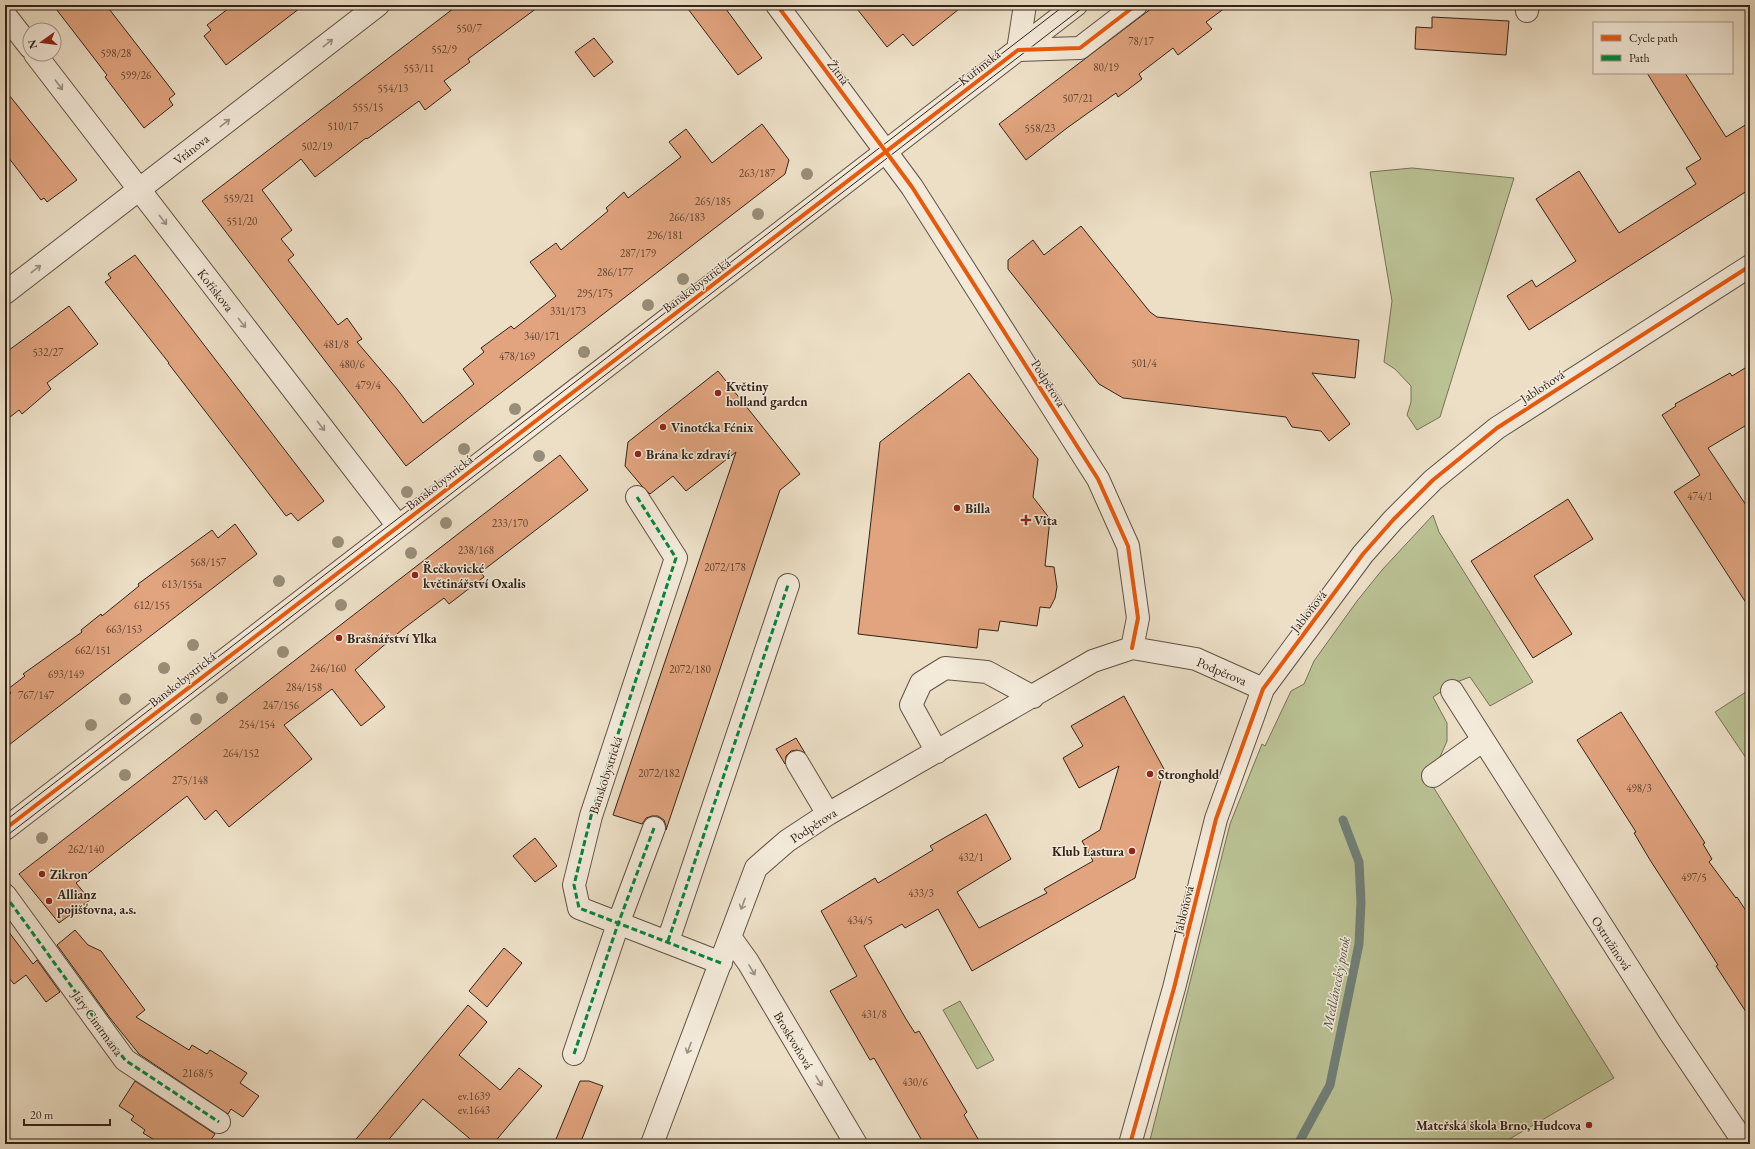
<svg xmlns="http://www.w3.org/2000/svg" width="1755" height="1149" font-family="'EB Garamond',serif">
  <rect width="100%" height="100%" fill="#ecdfc6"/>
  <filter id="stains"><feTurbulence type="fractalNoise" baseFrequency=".005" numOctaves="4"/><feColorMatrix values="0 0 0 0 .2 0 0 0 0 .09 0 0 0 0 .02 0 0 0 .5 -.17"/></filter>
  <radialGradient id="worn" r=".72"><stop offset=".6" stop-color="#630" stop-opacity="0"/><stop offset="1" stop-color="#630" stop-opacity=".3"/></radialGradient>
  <path fill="#bac193" stroke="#767256" d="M 1412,168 L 1514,178 L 1440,417 L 1417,430 L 1407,415 L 1411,402 L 1411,386 L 1395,369 L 1384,362 L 1392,301 L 1370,172 Z
    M 1433,515 L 1439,532 L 1533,682 L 1490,706 L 1470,677 L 1454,683 L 1433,697 L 1447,723 L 1447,741 L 1440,757 L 1424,772 L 1614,1078 L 1501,1144 L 1149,1144 L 1230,824 L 1262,744 L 1265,746 L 1291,691 L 1304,684 L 1314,661 L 1357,601 L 1382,570 Z
    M 1749,690 L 1750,692 L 1750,764 L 1715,712 Z
    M 960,1001 L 994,1060 L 977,1069 L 943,1010 Z"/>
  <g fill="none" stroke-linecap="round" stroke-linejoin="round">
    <path stroke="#707f78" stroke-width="9" d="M 1298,1144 L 1330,1085 L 1359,944 L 1361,902 L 1359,862 L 1343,820"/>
  </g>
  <path fill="#e1a47f" stroke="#322319" d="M 53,5 L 106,5 L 175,94 L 169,99 L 173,105 L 144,128 L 105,77 L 107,75 Z
    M 233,5 L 304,5 L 226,65 L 204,36 L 211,30 L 207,25 Z
    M 458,5 L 541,5 L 468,59 L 470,62 L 444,81 L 451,90 L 425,110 L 419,101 L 367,139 L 366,138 L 315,177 L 301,159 L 262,190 L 292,230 L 281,239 L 294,255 L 288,260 L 338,325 L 347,318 L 362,339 L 357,342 L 397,389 L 423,423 L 474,384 L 463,369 L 484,352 L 481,348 L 511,326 L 514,329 L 556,296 L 530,262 L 556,243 L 561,250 L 608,211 L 606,208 L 624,192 L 628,198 L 681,157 L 669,142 L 686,129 L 712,163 L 762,124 L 789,160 L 785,174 L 406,466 L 202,201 Z
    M 685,5 L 723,5 L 762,58 L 738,75 Z
    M 854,5 L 964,5 L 913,46 L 903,34 L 887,47 Z
    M 1156,5 L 1229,5 L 1206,22 L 1212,29 L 1178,55 L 1173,48 L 1139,74 L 1142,79 L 1118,97 L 1116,93 L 1067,128 L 1026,160 L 999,124 Z
    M 1432,17 L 1509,21 L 1506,55 L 1415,49 L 1416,27 L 1432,28 Z
    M 594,38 L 613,62 L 594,77 L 575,52 Z
    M 1647,73 L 1685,73 L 1726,137 L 1750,122 L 1750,189 L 1529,330 L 1507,296 L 1532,280 L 1536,287 L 1576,261 L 1536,199 L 1579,171 L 1619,233 L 1696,184 L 1686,168 L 1701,159 Z
    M 5,90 L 77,180 L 47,202 L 44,198 L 41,200 L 5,153 Z
    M 1081,226 L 1150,312 L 1157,317 L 1359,340 L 1355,378 L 1312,373 L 1350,424 L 1329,441 L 1321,431 L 1292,427 L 1286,417 L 1123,398 L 1099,384 L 1008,269 L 1008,260 L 1033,240 L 1044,255 Z
    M 135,255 L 324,501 L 298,521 L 291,513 L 286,516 L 168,363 L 169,363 L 105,282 L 111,278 L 108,274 Z
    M 69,306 L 98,344 L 47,383 L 51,389 L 22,414 L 19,410 L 5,421 L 5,353 Z
    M 1750,365 L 1750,423 L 1708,448 L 1750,511 L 1750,609 L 1674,492 L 1700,475 L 1662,415 L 1676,406 L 1675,404 L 1730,373 L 1732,376 Z
    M 718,371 L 800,474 L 780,490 L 666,830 L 666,826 L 664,820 L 658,816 L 652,816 L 646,818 L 642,824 L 613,815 L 736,452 L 686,491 L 673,476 L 650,494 L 641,485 L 625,466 L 628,442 Z
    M 969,373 L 1038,459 L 1033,497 L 1050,519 L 1045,566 L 1054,567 L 1057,587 L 1055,598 L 1050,608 L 1040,607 L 1037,626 L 1000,621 L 998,631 L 979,629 L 977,648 L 858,634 L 880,442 Z
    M 560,455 L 588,490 L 481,572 L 484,577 L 449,604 L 444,598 L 403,629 L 355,670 L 385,707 L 361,726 L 332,689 L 284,725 L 312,759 L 229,827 L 216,810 L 205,820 L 187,796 L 76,883 L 90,900 L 59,923 L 19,874 Z
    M 1568,499 L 1593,539 L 1534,576 L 1572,634 L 1533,658 L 1471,561 Z
    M 235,524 L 257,554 L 5,748 L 5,697 L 11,693 L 8,689 L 25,676 L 23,674 L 82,632 L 81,630 L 101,614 L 102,616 L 139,586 L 138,584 L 212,530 L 218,538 Z
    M 1124,696 L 1164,769 L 1135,878 L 972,971 L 938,909 L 905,928 L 902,924 L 864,946 L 906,1019 L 915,1033 L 919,1031 L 967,1112 L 964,1115 L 981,1144 L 924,1144 L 874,1058 L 870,1060 L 830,991 L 857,976 L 821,911 L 875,878 L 878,883 L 933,850 L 930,846 L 986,814 L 1011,859 L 957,892 L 979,928 L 1047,893 L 1044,889 L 1093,861 L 1082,841 L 1100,830 L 1119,766 L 1079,788 L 1063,758 L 1083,746 L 1071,726 Z
    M 1621,712 L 1705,843 L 1703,844 L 1712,859 L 1709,862 L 1736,898 L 1737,897 L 1750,917 L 1750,1018 L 1716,966 L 1718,965 L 1650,860 L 1634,833 L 1636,832 L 1577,740 Z
    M 796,738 L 805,753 L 797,750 L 791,751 L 786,756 L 785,764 L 776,749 Z
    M 535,838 L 557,866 L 535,882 L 513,856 Z
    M 5,927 L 33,964 L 37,960 L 60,992 L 46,1002 L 26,975 L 14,984 L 5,973 Z
    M 75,930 L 88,945 L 101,951 L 145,1010 L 136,1017 L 189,1050 L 192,1045 L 207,1054 L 210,1050 L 247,1073 L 240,1083 L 259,1096 L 243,1117 L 231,1109 L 228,1114 L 139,1054 L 110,1018 L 57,945 Z
    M 504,948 L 522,963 L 487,1007 L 469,991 Z
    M 468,1005 L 487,1022 L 459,1055 L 500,1090 L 519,1068 L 542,1086 L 493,1144 L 476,1144 L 423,1099 L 385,1144 L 352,1144 Z
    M 135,1081 L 215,1134 L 208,1144 L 161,1144 L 143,1133 L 145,1130 L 131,1120 L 134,1116 L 119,1106 Z
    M 580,1081 L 589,1081 L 603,1086 L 580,1144 L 554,1144 Z"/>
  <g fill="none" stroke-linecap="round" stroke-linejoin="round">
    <defs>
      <path id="minor" d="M 777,5 L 912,187 L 1098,479 L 1128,546 L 1138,618 L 1132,648
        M 1527,11 L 1528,5
        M 5,15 L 30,47
        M 1018,50 L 1080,48 L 1136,5
        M 1018,50 L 1025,5
        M 35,54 L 398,526
        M 5,293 L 378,5
        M 637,497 L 676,558 L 591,816 L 574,885 L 579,908 L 721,963
        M 1452,691 L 1669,1031 L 1745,1144
        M 937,752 L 911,705 L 921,683 L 945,668 L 987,672 L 1033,697
        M 797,762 L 828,814
        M 1433,776 L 1482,741
        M 5,829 L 1076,5
        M 5,895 L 125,1060 L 219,1122
        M 730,937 L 748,962 L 856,1144
        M 668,941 L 788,585
        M 574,1054 L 618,924 L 654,828
        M 652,1144 L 756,868 L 787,841 L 828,814 L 1093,661 L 1132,648 L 1196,659 L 1263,689
        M 1130,1144 L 1174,988 L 1216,819 L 1263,689 L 1363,554 L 1393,520 L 1433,480 L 1497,428 L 1750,266"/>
    </defs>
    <use href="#minor" stroke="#605244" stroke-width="24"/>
    <use href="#minor" stroke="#f3eada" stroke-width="22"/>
    <path stroke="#322319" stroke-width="1" d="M 5,821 L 1065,5
      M 5,837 L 1086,5"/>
    <path stroke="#00873e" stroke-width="3" stroke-dasharray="6 3" stroke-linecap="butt" d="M 637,497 L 676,558 L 591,816 L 574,885 L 579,908 L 721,963
      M 5,895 L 125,1060 L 219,1122
      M 668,941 L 788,585
      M 574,1054 L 618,924 L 654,828"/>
    <defs>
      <path id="cycleway" d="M 777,5 L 912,187 L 1098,479 L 1128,546 L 1138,618 L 1132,648
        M 5,829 L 1018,50 L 1080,48 L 1136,5
        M 1130,1144 L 1174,988 L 1216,819 L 1263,689 L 1363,554 L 1393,520 L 1433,480 L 1497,428 L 1750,266"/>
    </defs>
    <use href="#cycleway" stroke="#f3eada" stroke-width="6"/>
    <use href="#cycleway" stroke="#e8590c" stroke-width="4"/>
  </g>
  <g fill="#988d78">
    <circle cx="807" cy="174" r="6"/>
    <circle cx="758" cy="214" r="6"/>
    <circle cx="683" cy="279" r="6"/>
    <circle cx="648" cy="305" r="6"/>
    <circle cx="584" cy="352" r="6"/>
    <circle cx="515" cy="409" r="6"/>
    <circle cx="464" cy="449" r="6"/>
    <circle cx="539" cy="456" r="6"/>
    <circle cx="407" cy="492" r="6"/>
    <circle cx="446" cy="523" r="6"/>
    <circle cx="338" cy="542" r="6"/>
    <circle cx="411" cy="553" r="6"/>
    <circle cx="279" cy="581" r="6"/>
    <circle cx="341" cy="605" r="6"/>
    <circle cx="193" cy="645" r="6"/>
    <circle cx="283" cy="652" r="6"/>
    <circle cx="164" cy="668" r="6"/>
    <circle cx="222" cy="698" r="6"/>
    <circle cx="125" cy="699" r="6"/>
    <circle cx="196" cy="719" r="6"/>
    <circle cx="91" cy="725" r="6"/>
    <circle cx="125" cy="775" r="6"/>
    <circle cx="42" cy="838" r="6"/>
  </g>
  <defs><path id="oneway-shaft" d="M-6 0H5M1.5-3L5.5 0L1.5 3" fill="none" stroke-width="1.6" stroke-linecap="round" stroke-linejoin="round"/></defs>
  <g stroke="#9c9083">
    <use href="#oneway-shaft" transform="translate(328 43) rotate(-38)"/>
    <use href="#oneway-shaft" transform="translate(59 85) rotate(53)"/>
    <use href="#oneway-shaft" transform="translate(225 123) rotate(-38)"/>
    <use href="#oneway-shaft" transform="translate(163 220) rotate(52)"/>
    <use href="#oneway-shaft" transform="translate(36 269) rotate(-38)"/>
    <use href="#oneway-shaft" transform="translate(242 323) rotate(52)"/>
    <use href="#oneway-shaft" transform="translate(321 426) rotate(52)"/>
    <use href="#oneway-shaft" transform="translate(743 904) rotate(110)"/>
    <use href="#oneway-shaft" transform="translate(752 970) rotate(59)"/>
    <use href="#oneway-shaft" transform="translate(689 1048) rotate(111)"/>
    <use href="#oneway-shaft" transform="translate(819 1081) rotate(59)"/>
  </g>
  <g fill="#8f2418" stroke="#f3eada" stroke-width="1.5">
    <circle cx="718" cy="393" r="4"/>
    <circle cx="663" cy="427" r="4"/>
    <circle cx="638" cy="454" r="4"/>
    <circle cx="957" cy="508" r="4"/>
    <path d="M1024 514h4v4h4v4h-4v4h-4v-4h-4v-4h4z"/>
    <circle cx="415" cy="575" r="4"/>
    <circle cx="339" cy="638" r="4"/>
    <circle cx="1150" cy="774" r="4"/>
    <circle cx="1132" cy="851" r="4"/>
    <circle cx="42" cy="874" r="4"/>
    <circle cx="49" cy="901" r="4"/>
    <circle cx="1589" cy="1125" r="4"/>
  </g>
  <g text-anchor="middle" stroke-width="3" stroke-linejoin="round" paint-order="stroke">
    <g font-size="11" fill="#5e4332">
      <text x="469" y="32">550/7</text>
      <text x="1141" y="45">78/17</text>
      <text x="444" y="53">552/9</text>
      <text x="116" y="57">598/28</text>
      <text x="1106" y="71">80/19</text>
      <text x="419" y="72">553/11</text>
      <text x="136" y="79">599/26</text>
      <text x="393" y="92">554/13</text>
      <text x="1078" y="102">507/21</text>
      <text x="368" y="111">555/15</text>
      <text x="343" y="130">510/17</text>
      <text x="1040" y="132">558/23</text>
      <text x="317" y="150">502/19</text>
      <text x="757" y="177">263/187</text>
      <text x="239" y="202">559/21</text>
      <text x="713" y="205">265/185</text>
      <text x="687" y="221">266/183</text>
      <text x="242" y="225">551/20</text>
      <text x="665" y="239">296/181</text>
      <text x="638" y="257">287/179</text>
      <text x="615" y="276">286/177</text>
      <text x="595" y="297">295/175</text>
      <text x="568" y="315">331/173</text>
      <text x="542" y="340">340/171</text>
      <text x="336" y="348">481/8</text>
      <text x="48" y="356">532/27</text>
      <text x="517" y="360">478/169</text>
      <text x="1144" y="367">501/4</text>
      <text x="352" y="368">480/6</text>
      <text x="368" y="389">479/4</text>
      <text x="1700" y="500">474/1</text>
      <text x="510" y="527">233/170</text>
      <text x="476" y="554">238/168</text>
      <text x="208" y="566">568/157</text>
      <text x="725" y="571">2072/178</text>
      <text x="182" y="588">613/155a</text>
      <text x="152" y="609">612/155</text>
      <text x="124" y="633">663/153</text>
      <text x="93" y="654">662/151</text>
      <text x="328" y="672">246/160</text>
      <text x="690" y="673">2072/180</text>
      <text x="66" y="678">693/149</text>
      <text x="304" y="691">284/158</text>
      <text x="36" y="699">767/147</text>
      <text x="281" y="709">247/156</text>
      <text x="257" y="728">254/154</text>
      <text x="241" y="757">264/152</text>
      <text x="659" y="777">2072/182</text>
      <text x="190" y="784">275/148</text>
      <text x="1639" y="792">498/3</text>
      <text x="86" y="853">262/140</text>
      <text x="971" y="861">432/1</text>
      <text x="1694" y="881">497/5</text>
      <text x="921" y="897">433/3</text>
      <text x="860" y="924">434/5</text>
      <text x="874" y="1018">431/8</text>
      <text x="198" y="1077">2168/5</text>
      <text x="915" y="1086">430/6</text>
      <text x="474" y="1100">ev.1639</text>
      <text x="474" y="1114">ev.1643</text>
    </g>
    <g font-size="13" fill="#322319" stroke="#f3eada">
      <text transform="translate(979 67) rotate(-38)" y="5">Kuřimská</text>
      <text transform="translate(839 72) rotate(53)" y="5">Žitná</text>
      <text transform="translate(191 149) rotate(-38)" y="5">Vránova</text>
      <text transform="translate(696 285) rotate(-37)" y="5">Banskobystrická</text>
      <text transform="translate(216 290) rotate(52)" y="5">Kořískova</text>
      <text transform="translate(1049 383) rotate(58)" y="5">Podpěrova</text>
      <text transform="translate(1542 386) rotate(-33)" y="5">Jabloňová</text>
      <text transform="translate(439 482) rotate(-38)" y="5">Banskobystrická</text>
      <text transform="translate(1308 611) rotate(-52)" y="5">Jabloňová</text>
      <text transform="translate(1222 671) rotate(23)" y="5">Podpěrova</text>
      <text transform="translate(182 679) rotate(-38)" y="5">Banskobystrická</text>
      <text transform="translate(605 775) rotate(-72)" y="5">Banskobystrická</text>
      <text transform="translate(813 825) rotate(-33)" y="5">Podpěrova</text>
      <text transform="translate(1183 910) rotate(-76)" y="5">Jabloňová</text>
      <text transform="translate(1612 943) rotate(57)" y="5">Ostružinová</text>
      <text transform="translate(98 1023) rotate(54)" y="5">Járy Cimrmana</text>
      <text transform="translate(794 1040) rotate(59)" y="5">Broskvoňová</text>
    </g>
    <g font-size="13" font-weight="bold" fill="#322319" stroke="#f3eada" text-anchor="start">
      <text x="726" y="391">Květiny<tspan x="726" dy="15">holland garden</tspan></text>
      <text x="671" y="432">Vinotéka Fénix</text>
      <text x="646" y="459">Brána ke zdraví</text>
      <text x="965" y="513">Billa</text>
      <text x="1034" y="525">Vita</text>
      <text x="423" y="573">Řečkovické<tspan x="423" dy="15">květinářství Oxalis</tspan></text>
      <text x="347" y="643">Brašnářství Ylka</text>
      <text x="1158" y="779">Stronghold</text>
      <text x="1124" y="856" text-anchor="end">Klub Lastura</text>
      <text x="50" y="879">Zikron</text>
      <text x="57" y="899">Allianz<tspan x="57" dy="15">pojišťovna, a.s.</tspan></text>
      <text x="1581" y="1130" text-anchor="end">Mateřská škola Brno, Hudcova</text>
    </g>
    <g font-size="14" font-style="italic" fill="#515149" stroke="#f3eada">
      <text transform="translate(1336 983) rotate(-79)" y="5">Medlánecký potok</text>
    </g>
  </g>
  <rect width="1755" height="1149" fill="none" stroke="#ecdfc6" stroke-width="20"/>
  <rect x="6" y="6" width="1743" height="1137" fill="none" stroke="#322319" stroke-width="2"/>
  <rect x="10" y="10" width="1735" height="1129" fill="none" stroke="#322319"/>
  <rect x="1593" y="22" width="140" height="52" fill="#f3eada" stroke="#a69a8d"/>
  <rect x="1601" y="35" width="20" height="6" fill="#e8590c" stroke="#a69a8d"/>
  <text x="1629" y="42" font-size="12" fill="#322319">Cycle path</text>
  <rect x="1601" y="55" width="20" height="6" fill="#00873e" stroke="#a69a8d"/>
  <text x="1629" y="62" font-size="12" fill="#322319">Path</text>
  <g transform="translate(42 42) rotate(256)"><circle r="19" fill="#f3eada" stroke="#a69a8d"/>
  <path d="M0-3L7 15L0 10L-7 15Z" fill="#8f2418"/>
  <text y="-6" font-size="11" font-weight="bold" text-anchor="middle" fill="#322319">N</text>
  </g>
  <path d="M24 1119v6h86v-6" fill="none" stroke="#322319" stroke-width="2"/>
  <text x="30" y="1119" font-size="12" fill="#322319" stroke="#f3eada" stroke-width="3" paint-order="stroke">20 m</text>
  <rect width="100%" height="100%" filter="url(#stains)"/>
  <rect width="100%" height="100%" fill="url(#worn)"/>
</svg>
